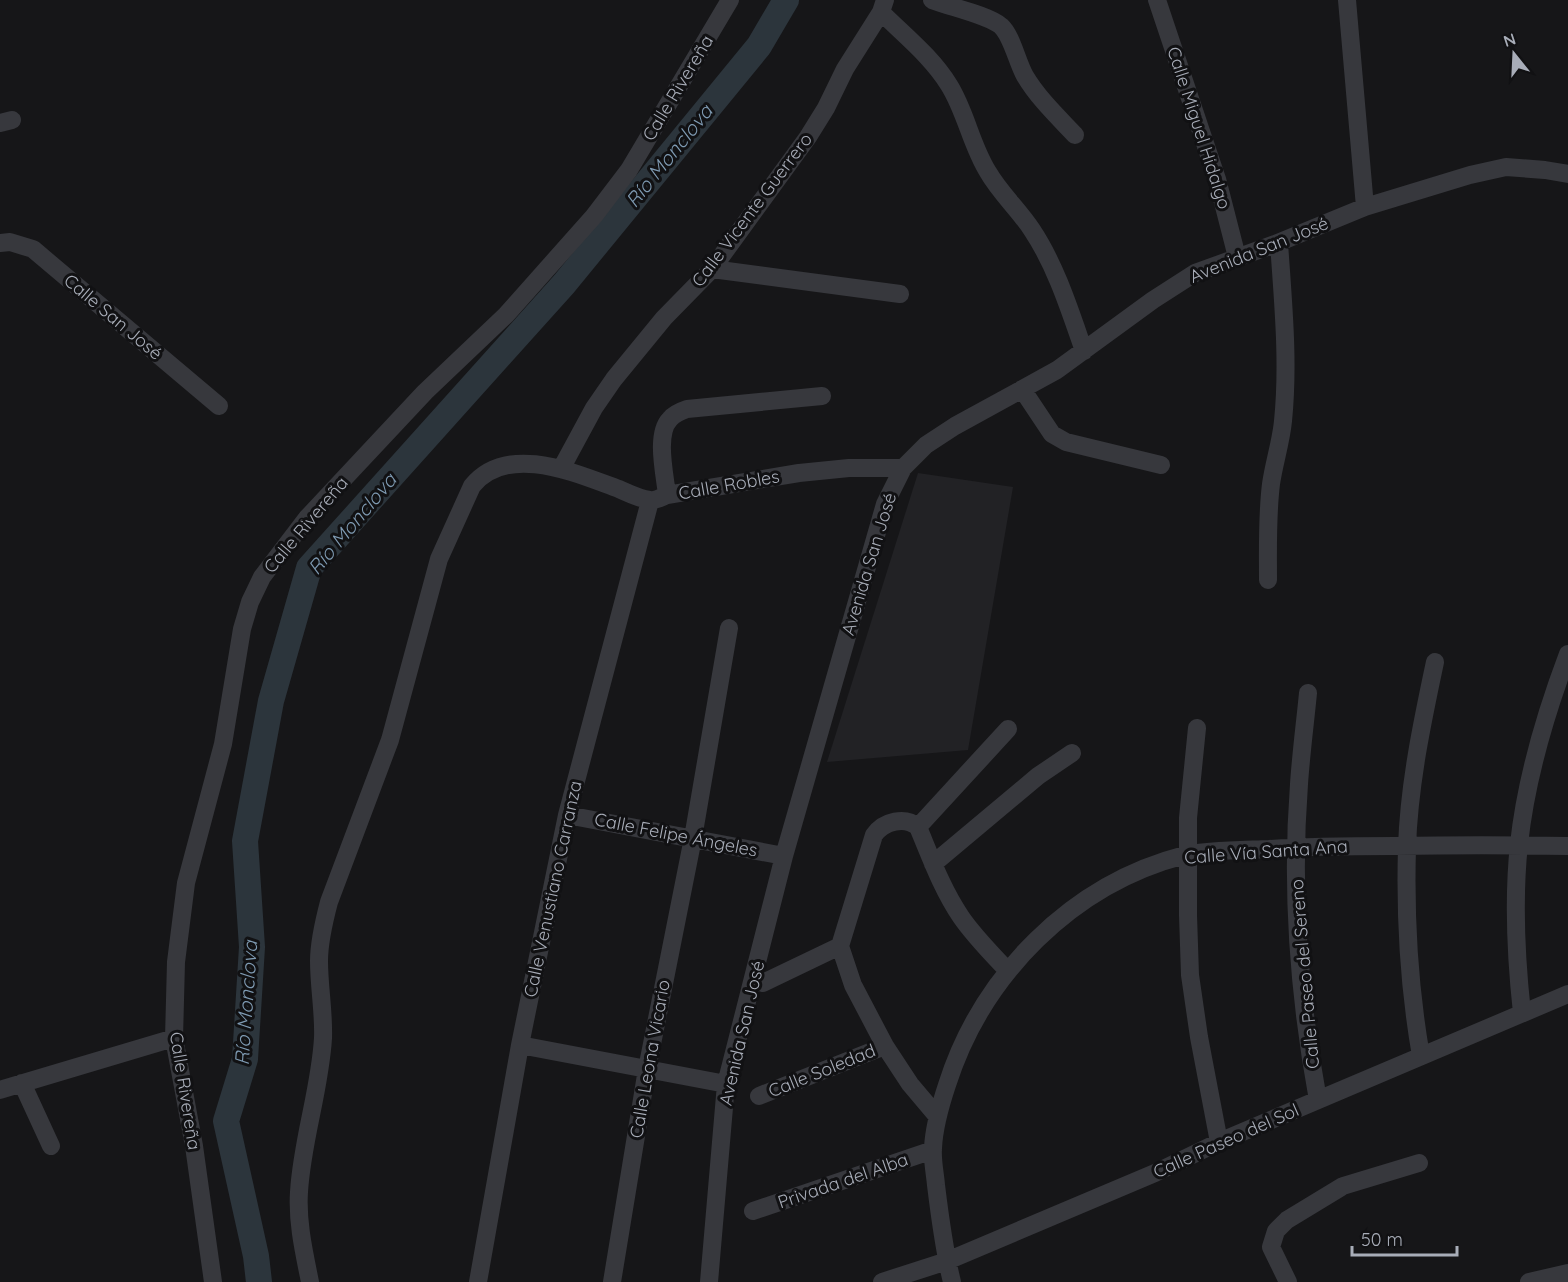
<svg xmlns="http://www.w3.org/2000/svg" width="1568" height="1282" font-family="Quicksand,sans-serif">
  <rect width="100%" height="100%" fill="#161618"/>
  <path fill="#222225" d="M 918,473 L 1013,487 L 968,750 L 827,762 Z"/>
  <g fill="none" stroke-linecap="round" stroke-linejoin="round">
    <path stroke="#2c353c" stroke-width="26" d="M 259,1282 L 256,1256 L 226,1121 L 245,1059 L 252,947 L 245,841 L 271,701 L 309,568 L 564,284 L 759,46 L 786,0"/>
    <path stroke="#37383d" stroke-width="18" d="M 932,0 C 950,7 988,15 1001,26 C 1012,36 1017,62 1025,76 C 1038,98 1058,117 1075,135
      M 1157,0 L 1217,179 L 1237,257
      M 1347,0 L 1365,207
      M 881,12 C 904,35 932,57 949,85 C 966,112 971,145 988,172 C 1000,193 1019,210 1032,230 C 1056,266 1070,311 1084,351
      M 0,123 L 12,120
      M 0,243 L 10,242 L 33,249 L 219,406
      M 712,269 L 900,294
      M 1022,389 L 1052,434 L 1066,442 L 1161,465
      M 561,469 L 594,408 L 614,379 L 664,318 L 712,269 L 808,137 L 826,108 L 845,69 L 881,12 L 885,0
      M 667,495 C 665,475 655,434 670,419 C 674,414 681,411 687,409 L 822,396
      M 1268,580 C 1268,548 1267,516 1271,484 C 1274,463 1281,442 1283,421 C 1289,362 1283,302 1279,243
      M 1308,693 C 1305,724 1301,754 1299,784 C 1291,889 1299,997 1318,1100
      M 1197,728 L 1188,818 L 1188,915 L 1190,975 L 1199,1037 L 1219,1142
      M 567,815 L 784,856
      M 918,827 L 1008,729
      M 933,864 L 1038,776 L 1072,753
      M 763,983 L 840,946
      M 1522,1013 C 1516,958 1513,900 1519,844 C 1526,779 1545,715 1568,654
      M 520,1045 L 726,1084
      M 1421,1056 C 1409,987 1405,917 1407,847 C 1409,785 1422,723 1435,662
      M 22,1083 L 51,1146
      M 0,1090 L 174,1038
      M 759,1096 L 885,1046
      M 937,1116 L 910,1084 L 885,1046 L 853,985 L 840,946 L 874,835 C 884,821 905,816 918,827 C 931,858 942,889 961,917 C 974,936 991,953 1007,970
      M 753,1211 L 933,1150
      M 213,1282 L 194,1146 L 174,1038 L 176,962 L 186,883 L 223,744 L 242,629 L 250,602 L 262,577 L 307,518 L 425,392 L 506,315 L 594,216 L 629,170 L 730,0
      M 310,1282 C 304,1252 297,1222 299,1192 C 302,1140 320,1090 323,1038 C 324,1012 319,987 319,961 C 319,941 324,921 329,902 L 390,740 L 439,559 L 472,486 C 508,442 577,474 619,489 C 628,493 640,499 650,500 C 655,501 662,497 667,495 L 799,473 L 849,468 L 903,468
      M 478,1282 L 520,1045 L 567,815 L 650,501
      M 612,1282 L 647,1069 L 693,838 L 729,628
      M 709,1282 L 726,1084 L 784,856 L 885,504 L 903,468 L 926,445 L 955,426 L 1057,370 L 1153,300 L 1195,273 L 1275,244 L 1365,207 L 1470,175 L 1506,167 L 1545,170 L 1568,174
      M 882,1282 L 947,1261 L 1155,1173 L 1219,1142 L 1568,994
      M 952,1282 C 944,1250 940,1218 936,1185 C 935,1173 932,1160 933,1148 C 934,1126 940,1106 947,1085 C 982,975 1072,884 1185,855 C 1207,850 1245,850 1269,849 C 1311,846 1353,846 1395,846 C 1453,845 1510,845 1568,846
      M 1288,1282 L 1271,1247 L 1276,1231 L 1287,1220 L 1343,1186 L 1419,1163
      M 1529,1282 L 1568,1273"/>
  </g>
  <g text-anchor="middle" stroke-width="6" stroke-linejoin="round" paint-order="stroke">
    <g font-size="18" fill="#a8adb8" stroke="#111113">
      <text transform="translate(678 88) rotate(-59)" y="6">Calle Rivereña</text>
      <text transform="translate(1199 128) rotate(72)" y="6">Calle Miguel Hidalgo</text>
      <text transform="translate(752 210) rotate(-53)" y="6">Calle Vicente Guerrero</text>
      <text transform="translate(1259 250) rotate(-22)" y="6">Avenida San José</text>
      <text transform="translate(113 317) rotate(40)" y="6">Calle San José</text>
      <text transform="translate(729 485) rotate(-10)" y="6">Calle Robles</text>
      <text transform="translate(306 525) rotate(-50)" y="6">Calle Rivereña</text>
      <text transform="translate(869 564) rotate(-73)" y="6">Avenida San José</text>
      <text transform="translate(676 835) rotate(11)" y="6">Calle Felipe Ángeles</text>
      <text transform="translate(1266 852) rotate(-4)" y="6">Calle Vía Santa Ana</text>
      <text transform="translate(553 889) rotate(-78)" y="6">Calle Venustiano Carranza</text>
      <text transform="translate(1305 974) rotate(-95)" y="6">Calle Paseo del Sereno</text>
      <text transform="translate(742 1033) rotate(-77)" y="6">Avenida San José</text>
      <text transform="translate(650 1059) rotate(-80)" y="6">Calle Leona Vicario</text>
      <text transform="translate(822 1071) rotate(-22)" y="6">Calle Soledad</text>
      <text transform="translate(185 1091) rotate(81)" y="6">Calle Rivereña</text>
      <text transform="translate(1226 1141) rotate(-24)" y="6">Calle Paseo del Sol</text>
      <text transform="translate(843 1181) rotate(-19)" y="6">Privada del Alba</text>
    </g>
    <g font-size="20" font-style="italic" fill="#7f9bb3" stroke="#111113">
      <text transform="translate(669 156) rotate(-51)" y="7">Río Monclova</text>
      <text transform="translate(352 524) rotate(-50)" y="7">Río Monclova</text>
      <text transform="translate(246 1003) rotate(-86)" y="7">Río Monclova</text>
    </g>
  </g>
  <g transform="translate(1514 54) rotate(342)" stroke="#111113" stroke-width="4.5" paint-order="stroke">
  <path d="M0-4.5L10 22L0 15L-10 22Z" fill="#a8adb8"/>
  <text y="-9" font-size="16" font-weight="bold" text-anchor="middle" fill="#a8adb8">N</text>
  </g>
  <path d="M1352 1246v9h105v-9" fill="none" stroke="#a8adb8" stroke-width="3"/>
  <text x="1361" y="1246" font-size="18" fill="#a8adb8" stroke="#111113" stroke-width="4.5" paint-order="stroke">50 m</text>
</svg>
